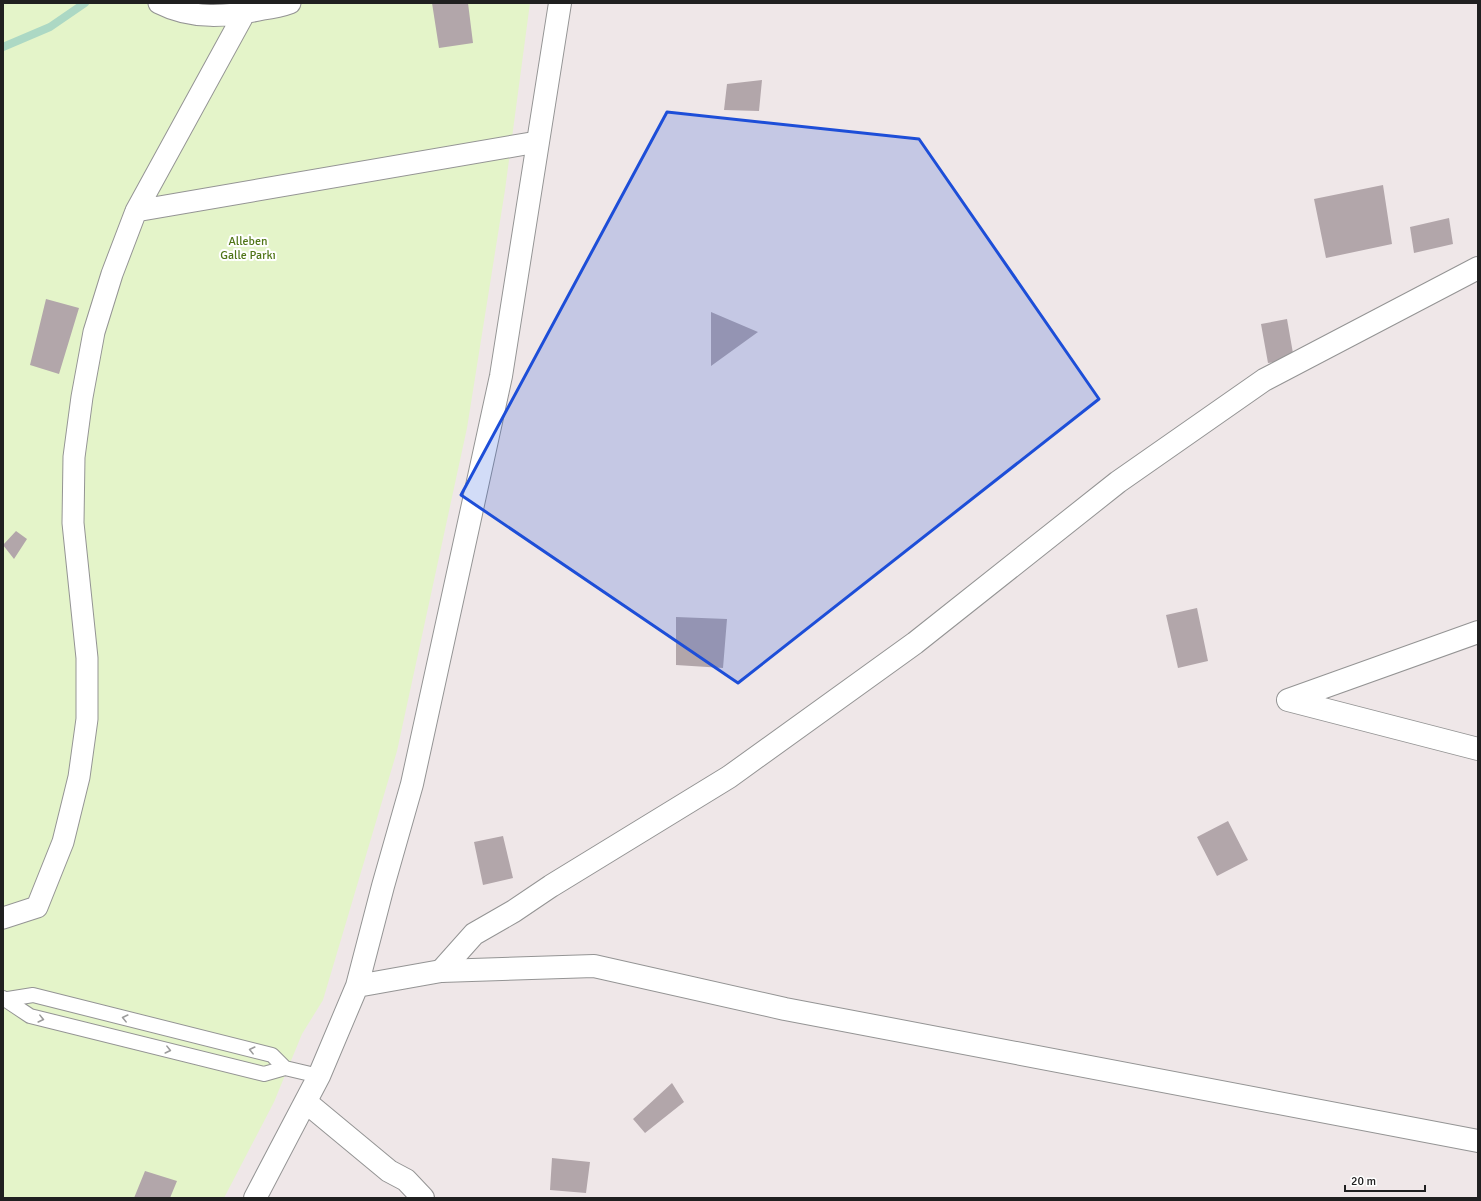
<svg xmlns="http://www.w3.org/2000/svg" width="1481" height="1201" font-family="Signika,sans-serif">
  <rect width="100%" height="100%" fill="#efe7e8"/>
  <path fill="#e4f4c9" d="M 3,3 L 530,3 L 505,190 L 467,428 L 397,751 L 323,1000 L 302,1034 L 274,1102 L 224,1198 L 3,1198 Z"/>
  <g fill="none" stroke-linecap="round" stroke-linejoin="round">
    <path stroke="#acd8c4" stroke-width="8" d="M 3,47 L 50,27 L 85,3"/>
  </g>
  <path fill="#b2a6aa" d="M 432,3 L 468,3 L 473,43 L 439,48 Z
    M 762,80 L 759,111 L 724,110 L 727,84 Z
    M 1383,185 L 1392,244 L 1326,258 L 1314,199 Z
    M 1449,218 L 1453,244 L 1414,253 L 1410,227 Z
    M 46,299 L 79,308 L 59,374 L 30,365 Z
    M 711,312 L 758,332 L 711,366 Z
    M 1287,319 L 1294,359 L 1268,363 L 1261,324 Z
    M 16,531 L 27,539 L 14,559 L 3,545 Z
    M 1197,608 L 1208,661 L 1178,668 L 1166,615 Z
    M 676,617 L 727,619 L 723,668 L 676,665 Z
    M 1228,821 L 1248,860 L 1217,876 L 1197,837 Z
    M 503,836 L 513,878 L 483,885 L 474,842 Z
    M 672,1083 L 684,1102 L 645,1133 L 633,1119 Z
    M 552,1158 L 590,1162 L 586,1193 L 550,1190 Z
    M 145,1171 L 177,1181 L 170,1198 L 134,1198 Z"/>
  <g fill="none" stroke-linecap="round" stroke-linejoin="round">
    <defs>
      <path id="service" d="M 3,998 L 30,1016 L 264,1074 L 285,1068
        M 8,999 L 33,995 L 272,1055 L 285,1068 L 319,1076"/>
      <path id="pedestrian" d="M 159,3 C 192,20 228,17 263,9 C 272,8 282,6 290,3
        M 136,211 L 537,142
        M 3,918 L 37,907 L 63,842 L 79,777 L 87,719 L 87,658 L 73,523 L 74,457 L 82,397 L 94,332 L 112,274 L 136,211 L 250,3"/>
      <path id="minor" d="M 1478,632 L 1288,700 L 1478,749
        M 441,971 L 474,934 L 514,911 L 551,886 L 729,777 L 915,643 L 1118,482 L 1264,380 L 1478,268
        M 307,1103 L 389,1171 L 406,1180 L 423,1198"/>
      <path id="tertiary" d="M 357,986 L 441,971 L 594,966 L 785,1009 L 1478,1141
        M 255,1198 L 319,1076 L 357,986 L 383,886 L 412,784 L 501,376 L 560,3"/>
    </defs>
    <use href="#service" stroke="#949494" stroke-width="16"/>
    <use href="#pedestrian" stroke="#949494" stroke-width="23"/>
    <use href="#minor" stroke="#949494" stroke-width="24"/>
    <use href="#tertiary" stroke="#949494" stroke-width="24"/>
    <use href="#service" stroke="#fff" stroke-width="14"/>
    <use href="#pedestrian" stroke="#fff" stroke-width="21"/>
    <use href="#minor" stroke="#fff" stroke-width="22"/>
    <use href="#tertiary" stroke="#fff" stroke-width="22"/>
  </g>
  <defs><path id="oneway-chevron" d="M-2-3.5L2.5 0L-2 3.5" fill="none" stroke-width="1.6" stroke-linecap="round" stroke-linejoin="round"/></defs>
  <g stroke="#9b9b9b">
    <use href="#oneway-chevron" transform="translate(125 1018) rotate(-166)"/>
    <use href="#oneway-chevron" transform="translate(41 1019) rotate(14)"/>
    <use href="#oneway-chevron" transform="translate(168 1050) rotate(14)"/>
    <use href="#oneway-chevron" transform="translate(252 1050) rotate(-166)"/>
  </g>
  <path fill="#1d4ed8" fill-opacity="0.2" stroke="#1d4ed8" stroke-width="3" stroke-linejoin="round" d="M 667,112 L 919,139 L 1099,399 L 738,683 L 461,495 Z"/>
  <g text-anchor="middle" stroke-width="4" stroke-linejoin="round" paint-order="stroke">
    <g font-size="12" fill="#507517" stroke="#fff">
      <text x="248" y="245">Alleben<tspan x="248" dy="14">Galle Parkı</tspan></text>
    </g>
  </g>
  <rect width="1481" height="1201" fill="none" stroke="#202020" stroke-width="8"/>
  <path d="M1345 1185v6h80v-6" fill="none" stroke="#202020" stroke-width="2"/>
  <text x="1351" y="1185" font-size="12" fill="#202020" stroke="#ffffff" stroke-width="3" paint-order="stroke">20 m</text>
</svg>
